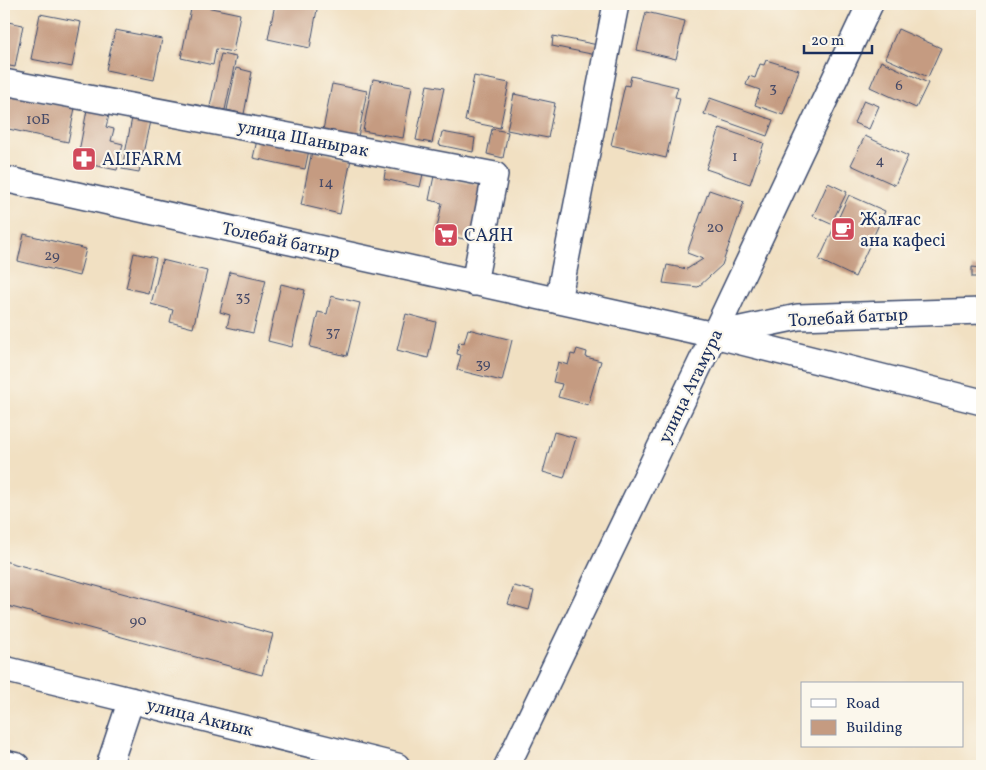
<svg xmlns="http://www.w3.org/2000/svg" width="986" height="770" font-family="Vollkorn,serif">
  <rect width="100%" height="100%" fill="#fbf7ec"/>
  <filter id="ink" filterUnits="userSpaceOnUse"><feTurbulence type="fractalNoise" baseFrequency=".02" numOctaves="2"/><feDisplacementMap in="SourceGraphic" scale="10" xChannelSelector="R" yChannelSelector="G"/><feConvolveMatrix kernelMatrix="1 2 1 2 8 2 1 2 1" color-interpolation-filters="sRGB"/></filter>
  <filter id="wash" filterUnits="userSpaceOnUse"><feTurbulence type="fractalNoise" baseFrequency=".0096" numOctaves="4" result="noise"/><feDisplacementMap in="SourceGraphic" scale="20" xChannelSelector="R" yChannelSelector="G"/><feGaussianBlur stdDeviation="1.12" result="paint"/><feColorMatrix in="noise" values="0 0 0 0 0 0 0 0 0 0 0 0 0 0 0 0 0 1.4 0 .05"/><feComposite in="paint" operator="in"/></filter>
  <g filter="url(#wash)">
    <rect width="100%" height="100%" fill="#f1e0c2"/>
    <g id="blocks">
      <path fill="#c59b81" d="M 192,4 L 240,14 L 233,52 L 216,49 L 213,65 L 181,58 Z
        M 275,4 L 318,4 L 310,48 L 268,39 Z
        M 646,12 L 685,21 L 676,59 L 637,50 Z
        M 40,14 L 81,22 L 72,67 L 31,59 Z
        M 8,22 L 23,25 L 15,67 L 4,65 L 4,43 Z
        M 898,29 L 941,48 L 928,77 L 885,58 Z
        M 115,30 L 162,39 L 154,80 L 106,70 Z
        M 553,36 L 598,45 L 596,55 L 552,46 Z
        M 221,54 L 236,57 L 225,110 L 210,107 Z
        M 766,60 L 799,70 L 783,115 L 755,105 L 760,90 L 746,85 L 749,76 L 755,78 L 760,64 L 764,65 Z
        M 881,61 L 928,83 L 916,108 L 870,87 Z
        M 236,68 L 252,72 L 244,114 L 227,110 Z
        M 474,76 L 509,83 L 500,128 L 465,121 Z
        M 631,76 L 678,87 L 675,97 L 680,98 L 666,158 L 611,145 L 625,85 L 629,86 Z
        M 373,79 L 412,86 L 403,138 L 363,131 Z
        M 332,84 L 367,91 L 358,137 L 323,130 Z
        M 427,85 L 444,88 L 432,143 L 416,140 Z
        M 7,94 L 75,108 L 68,142 L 4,128 L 4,109 Z
        M 514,94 L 555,103 L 548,138 L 507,130 Z
        M 710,98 L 773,120 L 767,136 L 704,114 Z
        M 864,100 L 879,106 L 869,129 L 854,123 Z
        M 87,110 L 109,115 L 106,127 L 114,129 L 111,141 L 123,144 L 117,170 L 77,162 Z
        M 132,118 L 150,121 L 139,172 L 122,169 Z
        M 720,128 L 764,143 L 750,184 L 706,169 Z
        M 492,129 L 508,132 L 503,158 L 487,154 Z
        M 442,132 L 475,138 L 473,152 L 439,145 Z
        M 865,136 L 908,156 L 895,185 L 851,165 Z
        M 257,140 L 309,150 L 305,169 L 253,158 Z
        M 312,151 L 351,159 L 340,214 L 301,205 Z
        M 386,166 L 423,174 L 420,187 L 384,179 Z
        M 434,176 L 484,186 L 473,241 L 436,233 L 442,203 L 429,200 Z
        M 828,183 L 847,192 L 831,224 L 813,216 Z
        M 709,190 L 744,202 L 722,265 L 698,287 L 663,283 L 667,265 L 687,269 L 703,259 L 687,253 Z
        M 849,195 L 885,211 L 855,277 L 819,260 Z
        M 24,234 L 86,249 L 79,276 L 18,261 Z
        M 134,253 L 156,258 L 148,293 L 126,288 Z
        M 162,260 L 207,271 L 193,328 L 170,322 L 173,310 L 151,304 Z
        M 972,267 L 982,268 L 982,277 L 972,277 Z
        M 230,272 L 266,280 L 253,333 L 227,327 L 230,315 L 220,312 Z
        M 281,284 L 305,290 L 292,347 L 268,341 Z
        M 331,296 L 360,303 L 347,356 L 310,347 L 318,312 L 327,314 Z
        M 406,314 L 436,322 L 428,358 L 397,350 Z
        M 468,329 L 512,340 L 502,381 L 457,370 L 461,355 L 457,354 L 459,342 L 464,343 Z
        M 577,349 L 587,352 L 586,357 L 601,361 L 588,405 L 558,397 L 562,384 L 553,382 L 558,362 L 568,365 L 571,354 L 575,355 Z
        M 554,432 L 576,438 L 564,478 L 543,472 Z
        M 4,561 L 273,634 L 262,675 L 4,605 Z
        M 514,586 L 534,591 L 529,610 L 508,604 Z"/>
    </g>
  </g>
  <g filter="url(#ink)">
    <use href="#blocks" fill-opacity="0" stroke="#3b4a6d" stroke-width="1"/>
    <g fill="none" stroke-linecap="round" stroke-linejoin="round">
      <defs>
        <path id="minor" d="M 4,82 L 495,175 L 474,283
          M 4,179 L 714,335 L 982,402
          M 558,301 L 616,4
          M 722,333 L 798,317 L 982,311
          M 4,669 L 397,766
          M 4,763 L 17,766
          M 109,766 L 131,700
          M 507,766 L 714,335 L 870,4"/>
      </defs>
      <use href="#minor" stroke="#3b4a6d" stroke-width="28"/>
      <use href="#minor" stroke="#fff" stroke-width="25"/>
    </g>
  </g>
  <defs>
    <symbol id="pharmacy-square" viewBox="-11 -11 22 22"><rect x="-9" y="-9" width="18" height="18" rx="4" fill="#d1495b" stroke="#fbf7ec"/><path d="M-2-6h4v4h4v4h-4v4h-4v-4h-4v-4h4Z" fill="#fff"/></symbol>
    <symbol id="cafe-square" viewBox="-11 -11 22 22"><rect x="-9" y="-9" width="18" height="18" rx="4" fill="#d1495b" stroke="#fbf7ec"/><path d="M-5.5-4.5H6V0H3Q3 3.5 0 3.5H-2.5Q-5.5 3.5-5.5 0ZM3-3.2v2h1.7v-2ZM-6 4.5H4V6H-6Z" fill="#fff"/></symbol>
    <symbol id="supermarket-square" viewBox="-11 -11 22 22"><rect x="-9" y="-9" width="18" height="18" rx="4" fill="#d1495b" stroke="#fbf7ec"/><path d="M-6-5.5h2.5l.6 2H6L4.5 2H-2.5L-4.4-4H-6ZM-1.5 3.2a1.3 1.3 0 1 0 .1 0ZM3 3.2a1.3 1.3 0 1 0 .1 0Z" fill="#fff"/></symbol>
  </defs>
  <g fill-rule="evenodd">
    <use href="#pharmacy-square" x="70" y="145" width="28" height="28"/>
    <use href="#cafe-square" x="829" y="215" width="28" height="28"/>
    <use href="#supermarket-square" x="432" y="221" width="28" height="28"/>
  </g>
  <g text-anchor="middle" stroke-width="4.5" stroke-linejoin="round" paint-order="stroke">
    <g font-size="15" fill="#464a67">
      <text x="899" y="90">6</text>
      <text x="773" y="92">3</text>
      <text x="38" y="124">10Б</text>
      <text x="735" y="161">1</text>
      <text x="880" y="165">4</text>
      <text x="326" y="187">14</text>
      <text x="715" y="232">20</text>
      <text x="52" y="260">29</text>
      <text x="243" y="301">35</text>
      <text x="333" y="336">37</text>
      <text x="483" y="368">39</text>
      <text x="138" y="625">90</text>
    </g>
    <g font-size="18" fill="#1b2f5e" stroke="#fbf7ec">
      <text transform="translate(303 138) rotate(11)" y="6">улица Шанырак</text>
      <text transform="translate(281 240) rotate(12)" y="6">Толебай батыр</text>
      <text transform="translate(848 317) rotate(-3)" y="6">Толебай батыр</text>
      <text transform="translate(690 386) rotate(-64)" y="6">улица Атамура</text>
      <text transform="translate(200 717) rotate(14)" y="6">улица Акиык</text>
    </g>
    <g font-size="18" fill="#1b2f5e" stroke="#fbf7ec" text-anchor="start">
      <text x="102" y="165">ALIFARM</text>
      <text x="860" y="225">Жалғас<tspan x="860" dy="21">ана кафесі</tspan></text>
      <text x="464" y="241">САЯН</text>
    </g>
  </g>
  <rect width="986" height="770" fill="none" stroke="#fbf7ec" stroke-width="20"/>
  <rect x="801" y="682" width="162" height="65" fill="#fbf7ec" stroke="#a1a7b3"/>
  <rect x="811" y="699" width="25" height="8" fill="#ffffff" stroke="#a1a7b3"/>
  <text x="846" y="708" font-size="15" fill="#1b2f5e">Road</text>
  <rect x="811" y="720" width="25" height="15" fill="#c59b81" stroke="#a1a7b3"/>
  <text x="846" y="732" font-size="15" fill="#1b2f5e">Building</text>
  <path d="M804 45v8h68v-8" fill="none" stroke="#1b2f5e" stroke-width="2.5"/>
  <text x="811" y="45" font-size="15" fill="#1b2f5e" stroke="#fbf7ec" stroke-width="4" paint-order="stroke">20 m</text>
</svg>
